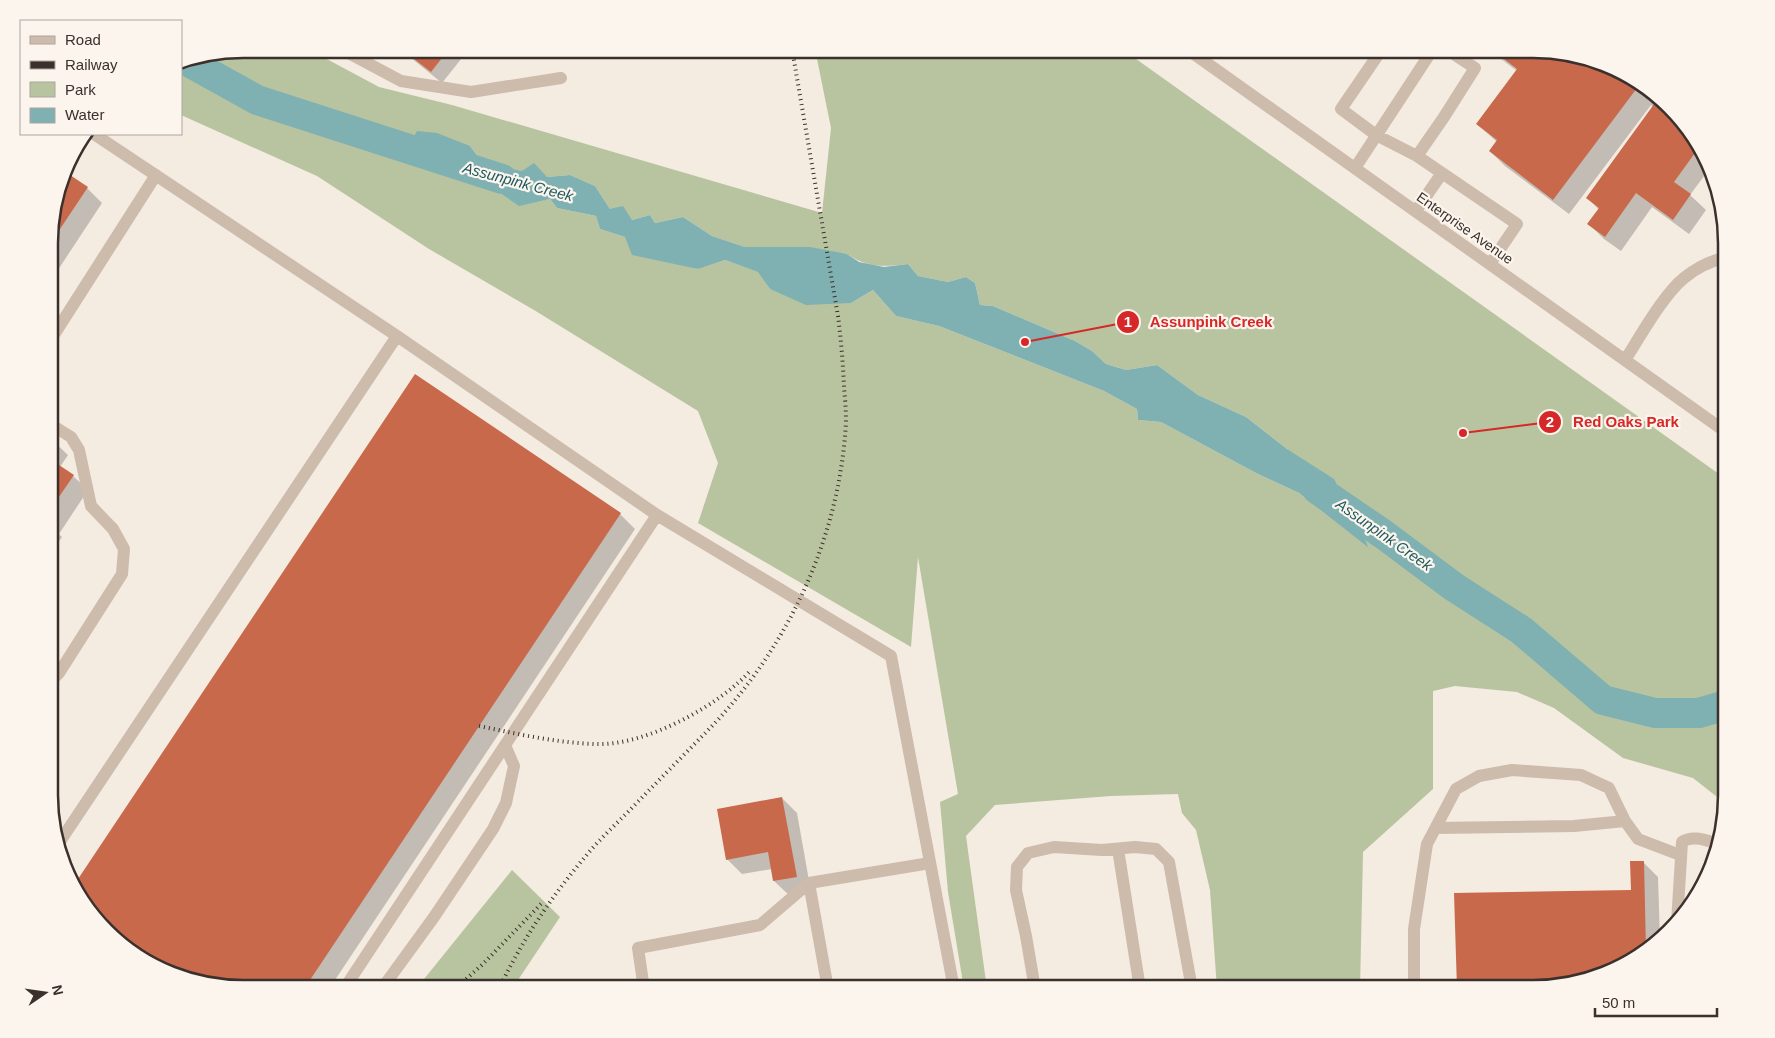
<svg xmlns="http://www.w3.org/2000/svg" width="1775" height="1038" font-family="Helvetica,sans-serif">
  <rect width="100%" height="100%" fill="#f4ebe1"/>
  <path fill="#b8c4a0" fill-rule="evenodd" d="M 242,49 L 308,49 L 379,87 L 452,105 L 822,213 L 831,128 L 815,49 L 1122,49 L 1726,479 L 1726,804 L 1693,778 L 1623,758 L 1554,708 L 1517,692 L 1455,686 L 1433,691 L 1433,789 L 1363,852 L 1360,989 L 1217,989 L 1210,890 L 1196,830 L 1182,813 L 1178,794 L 1111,796 L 995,805 L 966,836 L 987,989 L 964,989 L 948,892 L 940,802 L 958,794 L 918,557 L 911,647 L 698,523 L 718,463 L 698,411 L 534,310 L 429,249 L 317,176 L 181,115 L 181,61 ZM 411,142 L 470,146 L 482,162 L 547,177 L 570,175 L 595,186 L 610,209 L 632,220 L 650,215 L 655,223 L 683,217 L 712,236 L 745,247 L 847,254 C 868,268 883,267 908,264 L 918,276 L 948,282 L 966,277 L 975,283 L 980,305 L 993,306 L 1075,341 L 1092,351 L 1106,364 L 1126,370 L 1157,365 L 1198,395 L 1246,417 L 1287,449 L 1369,547 L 1299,493 L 1256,473 L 1161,422 L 1138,420 L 1137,409 L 1104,391 L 939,326 L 896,316 L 873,290 L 851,303 L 770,289 L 759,272 L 725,260 L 697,269 L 625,237 L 600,229 L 596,216 L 557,208 L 550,199 L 519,205 L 500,193 L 475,183 L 456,158 Z
    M 512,870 L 560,917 L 512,989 L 416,989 Z"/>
  <path fill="#7fb0b2" d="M 417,131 L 437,133 L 470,146 L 482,162 L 522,171 L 534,163 L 547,177 L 570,175 L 595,186 L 610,209 L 623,206 L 632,220 L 650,215 L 655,223 L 683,217 L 712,236 L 745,247 L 810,247 L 847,254 L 859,262 L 884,267 L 908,264 L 918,276 L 948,282 L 966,277 L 975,283 L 980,305 L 993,306 L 1075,341 L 1092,351 L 1106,364 L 1126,370 L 1157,365 L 1198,395 L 1246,417 L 1287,449 L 1334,479 L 1369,548 L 1299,493 L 1256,473 L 1161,422 L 1138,420 L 1137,409 L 1104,391 L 939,326 L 896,316 L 873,290 L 851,303 L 806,305 L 770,289 L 758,272 L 725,260 L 698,269 L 632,255 L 625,237 L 600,229 L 596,216 L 557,208 L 550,199 L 519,206 L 500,193 L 475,183 L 456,158 L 411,142 Z"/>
  <path fill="#0003" d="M 400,49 L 469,49 L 442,83 Z
    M 1488,49 L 1533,49 L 1583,55 L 1630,75 L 1694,135 L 1710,168 L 1690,195 L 1706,210 L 1689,234 L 1652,207 L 1621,251 L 1604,239 L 1589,224 L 1599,210 L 1588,198 L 1653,107 L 1651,105 L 1569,214 L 1505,166 L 1490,151 L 1497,142 L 1477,124 L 1517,71 Z
    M 87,188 L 102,203 L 50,282 L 50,217 Z
    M 50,438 L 68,455 L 60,467 L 73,476 L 88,490 L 59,534 L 62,537 L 50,554 Z
    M 620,514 L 635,529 L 329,989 L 242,989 L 192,983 L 145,963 L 81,903 Z
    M 782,798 L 797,813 L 811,892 L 790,896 L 774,881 L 772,869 L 742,874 L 727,859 Z
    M 1643,862 L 1658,877 L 1660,940 L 1630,963 L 1545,989 L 1632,891 Z"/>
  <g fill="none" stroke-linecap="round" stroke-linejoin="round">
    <path stroke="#7fb0b2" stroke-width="30" d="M 185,60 L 257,100 L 502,179
      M 1317,489 L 1383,534 L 1454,587 L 1521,630 L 1603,700 L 1655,713 L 1699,713 L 1726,705"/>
  </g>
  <path fill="#c8694b" d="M 401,49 L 449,49 L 431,72 Z
    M 1491,49 L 1533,49 L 1583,55 L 1630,75 L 1640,84 L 1553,200 L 1489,151 L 1497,140 L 1476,124 L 1517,69 Z
    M 1657,100 L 1694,135 L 1700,146 L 1674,182 L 1691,194 L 1673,220 L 1636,193 L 1605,237 L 1587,224 L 1599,208 L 1586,198 Z
    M 64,171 L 88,187 L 50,244 L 50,217 Z
    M 415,374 L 621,513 L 304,989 L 242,989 L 192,983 L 145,963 L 81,903 L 74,885 Z
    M 50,459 L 74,475 L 50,510 Z
    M 782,797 L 797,877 L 773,881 L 768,852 L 726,860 L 717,809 Z
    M 1630,861 L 1644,861 L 1646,951 L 1630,963 L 1545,989 L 1457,989 L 1454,893 L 1631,890 Z"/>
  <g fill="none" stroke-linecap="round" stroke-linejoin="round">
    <path stroke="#cdbbac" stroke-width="12" d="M 341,49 L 401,81 L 471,92 L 561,78
      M 1187,49 L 1726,432
      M 1382,49 L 1341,109 L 1376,135 L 1417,156 L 1444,117 L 1475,68 L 1446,49
      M 94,134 L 397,336 L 657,515 L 891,656 L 954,989
      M 1417,156 L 1517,224 L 1490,264
      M 1355,168 L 1433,49
      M 1416,211 L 1442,173
      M 50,341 L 156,175
      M 1625,360 C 1640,337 1663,295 1684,278 C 1696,268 1711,261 1726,257
      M 50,424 L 71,437 L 79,450 L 91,506 L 113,529 L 124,549 L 122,574 L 59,673 L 50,682
      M 1436,828 L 1574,826 L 1625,821
      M 59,843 L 397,336
      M 1118,849 L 1140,989
      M 809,883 L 828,989
      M 1677,923 L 1682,842 C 1692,835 1705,840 1715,843
      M 344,989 L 657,515
      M 379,989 L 386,983 L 434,917 L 493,829 L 506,803 L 514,766 L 505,745
      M 644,989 L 638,948 L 760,925 L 809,883 L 930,863
      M 1035,989 L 1026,936 L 1016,890 L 1017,867 L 1028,853 L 1054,847 L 1102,850 L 1135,847 L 1156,849 L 1169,862 L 1192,989
      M 1414,989 L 1414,929 L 1427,844 L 1456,789 L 1479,776 L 1512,770 L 1581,775 L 1609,788 L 1625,821 L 1638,839 L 1680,855"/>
    <path stroke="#3b302b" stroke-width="4" stroke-dasharray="1 4" stroke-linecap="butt" d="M 479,726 C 518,734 557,743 596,744 C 645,746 719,706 751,670
      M 455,989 L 483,964 L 542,903
      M 499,989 C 521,942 551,897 585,857 C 597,842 612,828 626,814 C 655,784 685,754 714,724 C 791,642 840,534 846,422 C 846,410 845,398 844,387 C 843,363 841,339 838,316 L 792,49"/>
  </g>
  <g text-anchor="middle" stroke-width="4.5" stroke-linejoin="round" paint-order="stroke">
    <g font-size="14" fill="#3b302b" stroke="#fbf5ee">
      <text transform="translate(1465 228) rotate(35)" y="5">Enterprise Avenue</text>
    </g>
    <g font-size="15" font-style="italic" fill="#1f5a5e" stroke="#fbf5ee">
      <text transform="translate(518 182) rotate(15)" y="5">Assunpink Creek</text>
      <text transform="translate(1384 535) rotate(35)" y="5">Assunpink Creek</text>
    </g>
  </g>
  <path d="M0 0H1775V1038H0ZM243 58H1533A185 185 0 0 1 1718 243V795A185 185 0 0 1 1533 980H243A185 185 0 0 1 58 795V243A185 185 0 0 1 243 58Z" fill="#fbf5ee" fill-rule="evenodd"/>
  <path fill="none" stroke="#3b302b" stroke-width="2.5" d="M243 58H1533A185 185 0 0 1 1718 243V795A185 185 0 0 1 1533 980H243A185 185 0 0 1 58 795V243A185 185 0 0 1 243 58Z"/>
  <path fill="none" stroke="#d62828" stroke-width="2" d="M1025 342L1128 322M1463 433L1550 422"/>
  <g fill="#d62828" stroke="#fbf5ee" stroke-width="2">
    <circle cx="1025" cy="342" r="5"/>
    <circle cx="1463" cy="433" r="5"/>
    <circle cx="1128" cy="322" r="12"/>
    <circle cx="1550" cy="422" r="12"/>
  </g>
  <g font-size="15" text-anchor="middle" font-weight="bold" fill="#fff">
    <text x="1128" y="327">1</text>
    <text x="1550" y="427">2</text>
  </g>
  <g font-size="15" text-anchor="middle" font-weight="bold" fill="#d62828" stroke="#fbf5ee" stroke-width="4.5" stroke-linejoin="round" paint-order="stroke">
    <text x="1211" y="327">Assunpink Creek</text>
    <text x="1626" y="427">Red Oaks Park</text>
  </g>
  <rect x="20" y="20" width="162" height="115" fill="#fbf5ee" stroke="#aea6a0"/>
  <rect x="30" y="36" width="25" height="8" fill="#cdbbac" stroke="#aea6a0"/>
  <text x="65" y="45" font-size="15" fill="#3b302b">Road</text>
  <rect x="30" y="61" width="25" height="8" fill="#3b302b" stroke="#aea6a0"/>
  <text x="65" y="70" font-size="15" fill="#3b302b">Railway</text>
  <rect x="30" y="82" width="25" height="15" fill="#b8c4a0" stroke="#aea6a0"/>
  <text x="65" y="95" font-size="15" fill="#3b302b">Park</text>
  <rect x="30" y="108" width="25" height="15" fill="#7fb0b2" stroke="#aea6a0"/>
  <text x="65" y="120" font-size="15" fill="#3b302b">Water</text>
  <g transform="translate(45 993) rotate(77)" stroke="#fbf5ee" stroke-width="4" paint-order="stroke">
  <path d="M0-4L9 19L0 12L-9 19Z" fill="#3b302b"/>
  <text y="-8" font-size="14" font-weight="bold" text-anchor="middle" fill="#3b302b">N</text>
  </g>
  <path d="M1595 1008v8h122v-8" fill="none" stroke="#3b302b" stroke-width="2.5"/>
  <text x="1602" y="1008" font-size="15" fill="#3b302b" stroke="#fbf5ee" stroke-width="4" paint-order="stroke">50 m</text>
</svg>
